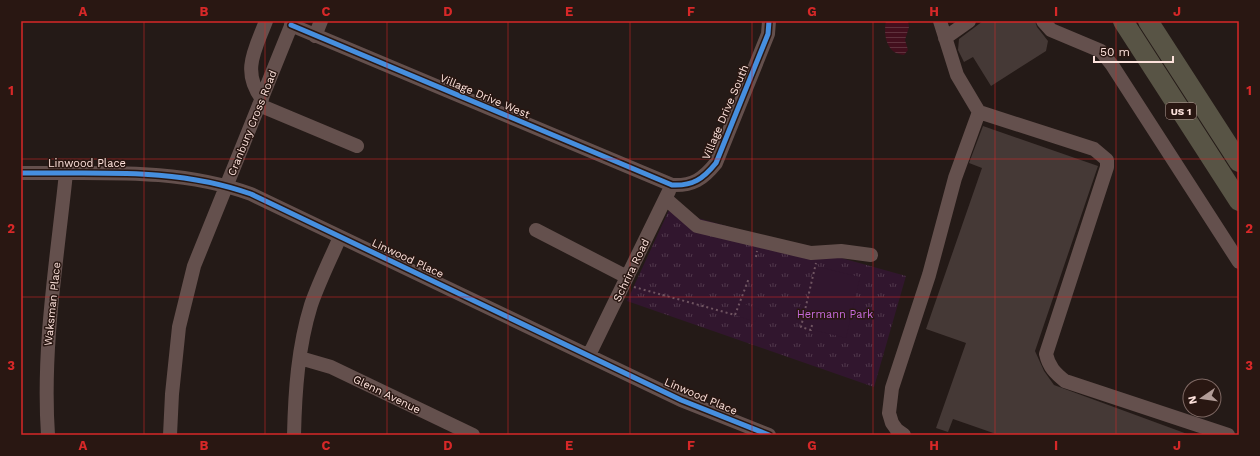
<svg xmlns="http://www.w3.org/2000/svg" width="1260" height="456" font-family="'Work Sans',sans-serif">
  <defs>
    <pattern id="park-tufts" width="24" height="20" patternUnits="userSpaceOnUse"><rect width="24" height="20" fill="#31162e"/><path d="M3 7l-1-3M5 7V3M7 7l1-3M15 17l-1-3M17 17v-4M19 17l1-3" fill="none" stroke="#50384c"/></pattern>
    <pattern id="water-rules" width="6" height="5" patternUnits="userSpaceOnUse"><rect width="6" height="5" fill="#430f1d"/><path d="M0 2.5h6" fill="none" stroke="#5f323d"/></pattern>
  </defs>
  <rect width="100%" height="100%" fill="#241a17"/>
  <path fill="url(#park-tufts)" d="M 669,210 L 906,276 L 874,387 L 627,301 Z"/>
  <path fill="#31162e" d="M 815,266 L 860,277 L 846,338 L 801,327 Z
    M 739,302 L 761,310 L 755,322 L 735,315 Z"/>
  <path fill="url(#water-rules)" d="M 886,21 L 908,21 L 909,27 L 905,40 L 908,50 L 904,55 C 887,54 883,36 886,21 Z"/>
  <path fill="#453936" d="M 983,21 L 1035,21 L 1037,27 L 1048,41 L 1046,51 L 991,86 L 973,57 L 964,62 L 958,50 L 959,39 Z
    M 983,126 L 1098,166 L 1035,351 L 1044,371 L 1054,385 L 1190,435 L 999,435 L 953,419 L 948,432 L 936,428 L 966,343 L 926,329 L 982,168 L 969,163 Z"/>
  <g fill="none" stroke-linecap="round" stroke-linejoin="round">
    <path stroke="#6f5461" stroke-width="2" stroke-dasharray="2 3" stroke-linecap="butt" d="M 756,257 L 757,251
      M 634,287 L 735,315 L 749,278
      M 812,325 L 811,330 L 801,327 L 816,263"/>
    <path stroke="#64504d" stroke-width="14" d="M 1043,21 L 1051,30 L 1101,51 L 1112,65 L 1239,262
      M 291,25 L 672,185 C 693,186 703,179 716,163 L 768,34 L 769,21
      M 315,36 L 321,21
      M 945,38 L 969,21
      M 262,99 C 241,71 255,50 266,21
      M 259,105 L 357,146
      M 979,112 L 1094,149 L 1107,160 L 1107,167 L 1046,354 C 1049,367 1055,373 1065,381 L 1228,435
      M 21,173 C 99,174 176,167 251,194 L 681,400 L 769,435
      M 666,199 L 697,226 L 811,253 L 841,251 L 871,255
      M 536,230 L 627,277
      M 589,355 L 669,191
      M 300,358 L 331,367 L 473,435
      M 48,435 C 42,348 57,260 66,173
      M 170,435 L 172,394 L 179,327 L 194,266 L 293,21
      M 294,435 C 295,391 298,347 311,305 C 319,282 330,260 340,237
      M 904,435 L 897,430 L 892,423 L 889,413 L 892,388 L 929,275 L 955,178 L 979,112 L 957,75 L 940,21"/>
    <path stroke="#585445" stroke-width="20" d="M 1123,21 L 1239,201
      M 1148,21 L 1239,162"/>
    <defs>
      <path id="cycleway" d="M 291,25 L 672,185 C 693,186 703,179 716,163 L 768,34 L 769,21
        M 21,173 C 99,174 176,167 251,194 L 681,400 L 769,435"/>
    </defs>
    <use href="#cycleway" stroke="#291712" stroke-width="8"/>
    <use href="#cycleway" stroke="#468fdf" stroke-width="5"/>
  </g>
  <path fill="none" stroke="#d62828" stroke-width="1" stroke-opacity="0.55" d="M 144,21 L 144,435M 265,21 L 265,435M 387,21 L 387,435M 508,21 L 508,435M 630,21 L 630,435M 752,21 L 752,435M 873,21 L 873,435M 995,21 L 995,435M 1116,21 L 1116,435M 21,159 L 1239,159M 21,297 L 1239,297"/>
  <g text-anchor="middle" stroke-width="3" stroke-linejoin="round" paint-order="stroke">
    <rect fill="#291712" stroke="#bda59f" stroke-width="1" x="1166" y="103" width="30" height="16" rx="3"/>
    <g font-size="10" font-weight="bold" fill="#fde2dc">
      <text x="1181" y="115">US 1</text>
    </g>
    <g font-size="11" fill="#fde2dc" stroke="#291712">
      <text transform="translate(485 96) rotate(23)" y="4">Village Drive West</text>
      <text transform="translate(725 112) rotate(-67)" y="4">Village Drive South</text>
      <text transform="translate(252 123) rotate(-68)" y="4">Cranbury Cross Road</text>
      <text x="87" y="167">Linwood Place</text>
      <text transform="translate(408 258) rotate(25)" y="4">Linwood Place</text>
      <text transform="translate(631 270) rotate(-64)" y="4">Schrira Road</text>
      <text transform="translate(52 304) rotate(-84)" y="4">Waksman Place</text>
      <text transform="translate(387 394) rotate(26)" y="4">Glenn Avenue</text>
      <text transform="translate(701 396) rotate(23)" y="4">Linwood Place</text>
    </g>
    <g font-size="11" fill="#c66adb" stroke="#291712">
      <text x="835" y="318">Hermann Park</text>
    </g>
  </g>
  <rect width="1260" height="456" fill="none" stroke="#291712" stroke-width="44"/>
  <g transform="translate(1202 398) rotate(257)"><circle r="19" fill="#291712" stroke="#7e6863"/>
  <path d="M0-3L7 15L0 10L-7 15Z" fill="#b19c97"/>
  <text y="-6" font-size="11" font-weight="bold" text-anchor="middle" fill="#fde2dc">N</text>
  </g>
  <path d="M1094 56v6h79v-6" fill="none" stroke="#fde2dc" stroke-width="2"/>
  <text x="1100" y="56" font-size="12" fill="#fde2dc" stroke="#291712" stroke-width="3" paint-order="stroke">50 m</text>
  <rect x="22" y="22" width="1216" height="412" fill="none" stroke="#d62828" stroke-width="1.5"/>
  <g font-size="13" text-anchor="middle" font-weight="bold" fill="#d62828">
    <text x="83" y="16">A</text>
    <text x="204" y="16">B</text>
    <text x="326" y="16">C</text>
    <text x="448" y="16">D</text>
    <text x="569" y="16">E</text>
    <text x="691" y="16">F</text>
    <text x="812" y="16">G</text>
    <text x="934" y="16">H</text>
    <text x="1056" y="16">I</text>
    <text x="1177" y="16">J</text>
    <text x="11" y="95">1</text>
    <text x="1249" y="95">1</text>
    <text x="11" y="233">2</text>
    <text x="1249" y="233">2</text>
    <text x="11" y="370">3</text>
    <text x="1249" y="370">3</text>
    <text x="83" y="450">A</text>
    <text x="204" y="450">B</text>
    <text x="326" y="450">C</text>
    <text x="448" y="450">D</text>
    <text x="569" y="450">E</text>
    <text x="691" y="450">F</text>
    <text x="812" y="450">G</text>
    <text x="934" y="450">H</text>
    <text x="1056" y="450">I</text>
    <text x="1177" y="450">J</text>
  </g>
</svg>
